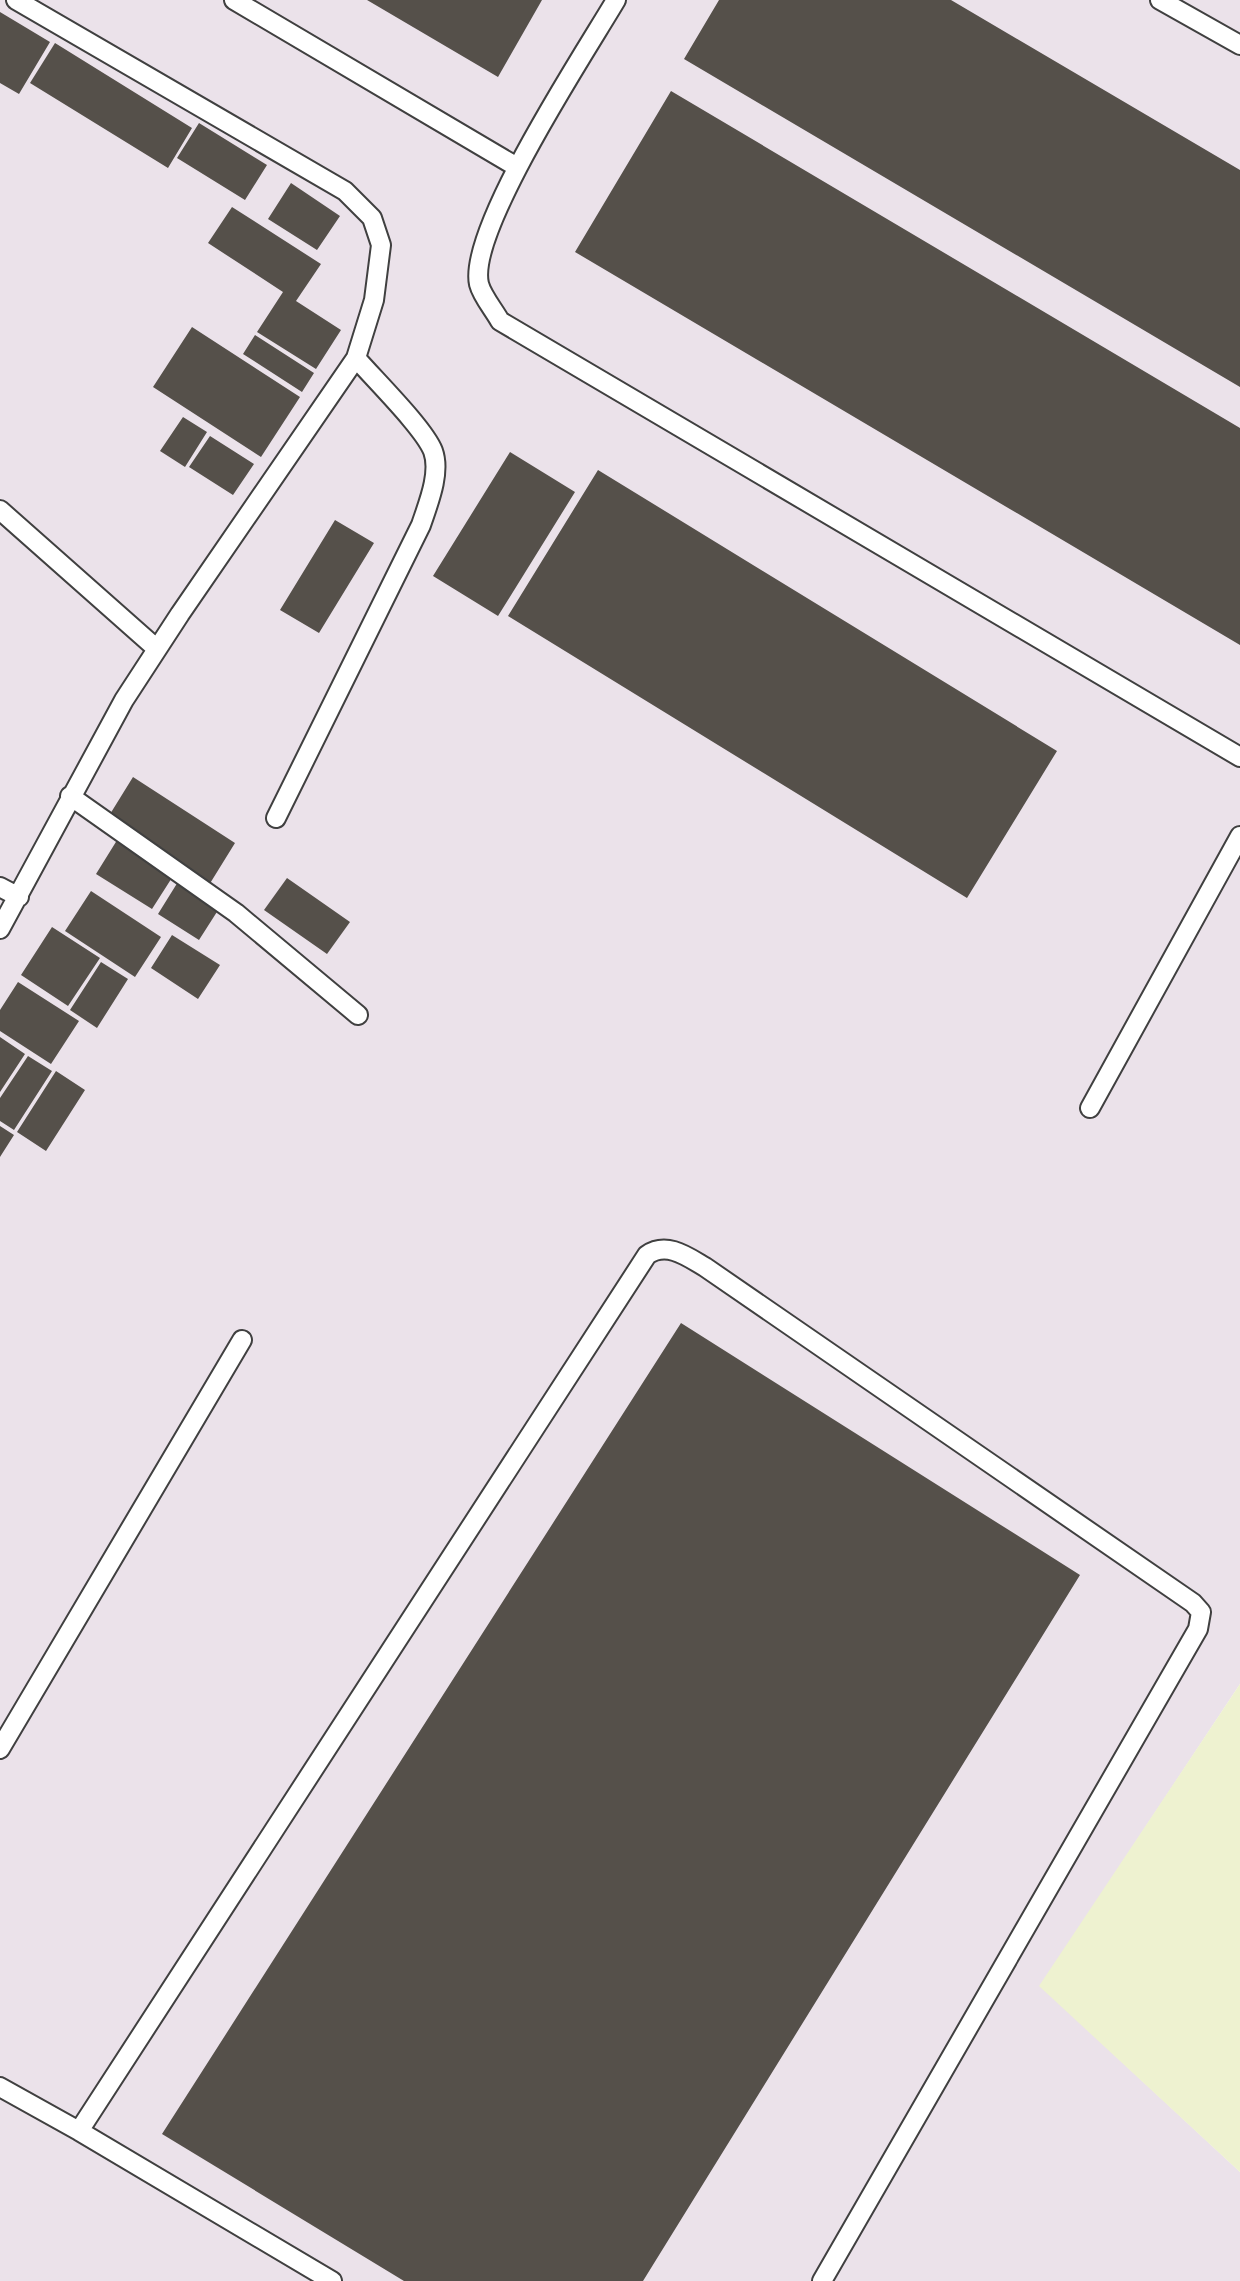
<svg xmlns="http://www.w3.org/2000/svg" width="1240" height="2281" font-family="Lora,serif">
  <rect width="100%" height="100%" fill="#fefeee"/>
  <path fill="#ebe2ea" d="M 0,0 L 1240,0 L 1240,1684 L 1040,1986 L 1240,2172 L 1240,2281 L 0,2281 Z"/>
  <path fill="#eef2d0" d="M 1240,1684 L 1240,2172 L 1039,1986 Z"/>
  <path fill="#55504a" d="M 367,0 L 542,0 L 498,77 Z
    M 719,0 L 951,0 L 1240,170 L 1240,387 L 684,59 Z
    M 0,12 L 50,42 L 19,94 L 0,83 Z
    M 55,43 L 192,128 L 168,168 L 30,83 Z
    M 671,91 L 1240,428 L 1240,645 L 575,252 Z
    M 199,123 L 267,165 L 245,200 L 177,158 Z
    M 291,183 L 340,216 L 317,250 L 268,219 Z
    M 232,207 L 321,264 L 296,301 L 341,330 L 316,369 L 257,332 L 283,292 L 208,243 Z
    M 192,327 L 300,397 L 261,457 L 153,387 Z
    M 255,335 L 314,373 L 302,392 L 243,354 Z
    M 183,417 L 207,432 L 185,467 L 160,451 Z
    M 210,436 L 254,464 L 233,495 L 189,467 Z
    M 510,452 L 575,492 L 498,616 L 433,576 Z
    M 598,470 L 1057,751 L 967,898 L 508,616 Z
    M 335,520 L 374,543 L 319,633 L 280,610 Z
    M 133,777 L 235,843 L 209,885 L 107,819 Z
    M 119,837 L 175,873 L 152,909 L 96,874 Z
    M 181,877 L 222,904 L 199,940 L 158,914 Z
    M 287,878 L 350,922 L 327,954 L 264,910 Z
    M 91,891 L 161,937 L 135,977 L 65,931 Z
    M 52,927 L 100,958 L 68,1006 L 21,975 Z
    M 172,935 L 220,965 L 198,999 L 151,968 Z
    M 101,962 L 128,979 L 97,1028 L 70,1010 Z
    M 18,982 L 79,1021 L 51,1064 L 0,1031 L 0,1010 Z
    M 0,1037 L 25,1054 L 0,1092 Z
    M 28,1056 L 52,1071 L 14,1130 L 0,1121 L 0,1098 Z
    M 56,1071 L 85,1090 L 46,1151 L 17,1132 Z
    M 0,1126 L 14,1135 L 0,1157 Z
    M 681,1323 L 1080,1575 L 643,2281 L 404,2281 L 162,2134 Z"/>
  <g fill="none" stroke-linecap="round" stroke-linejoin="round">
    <defs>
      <path id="lane" d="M 234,0 L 517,167
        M 616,0 C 586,51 467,231 479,284 C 482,296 494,310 500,321 L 1240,757
        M 1160,0 L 1240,45
        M 0,510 L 157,649
        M 70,796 L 236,913 L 358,1015
        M 276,818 L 421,525 C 428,504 441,473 433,451 C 424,428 374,379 356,358
        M 0,887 L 19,897
        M 0,929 L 124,700 L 180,614 L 356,358 L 374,300 L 381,245 L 372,218 L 345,191 L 16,0
        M 1090,1108 L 1240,836
        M 0,1749 L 242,1340
        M 0,2087 L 79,2131 L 332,2281
        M 79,2131 L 647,1255 C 667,1241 688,1257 705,1267 L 1193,1603 L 1201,1612 L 1198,1629 L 822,2281"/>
    </defs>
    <use href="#lane" stroke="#404040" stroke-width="22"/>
    <use href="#lane" stroke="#fff" stroke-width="18"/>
  </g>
</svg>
